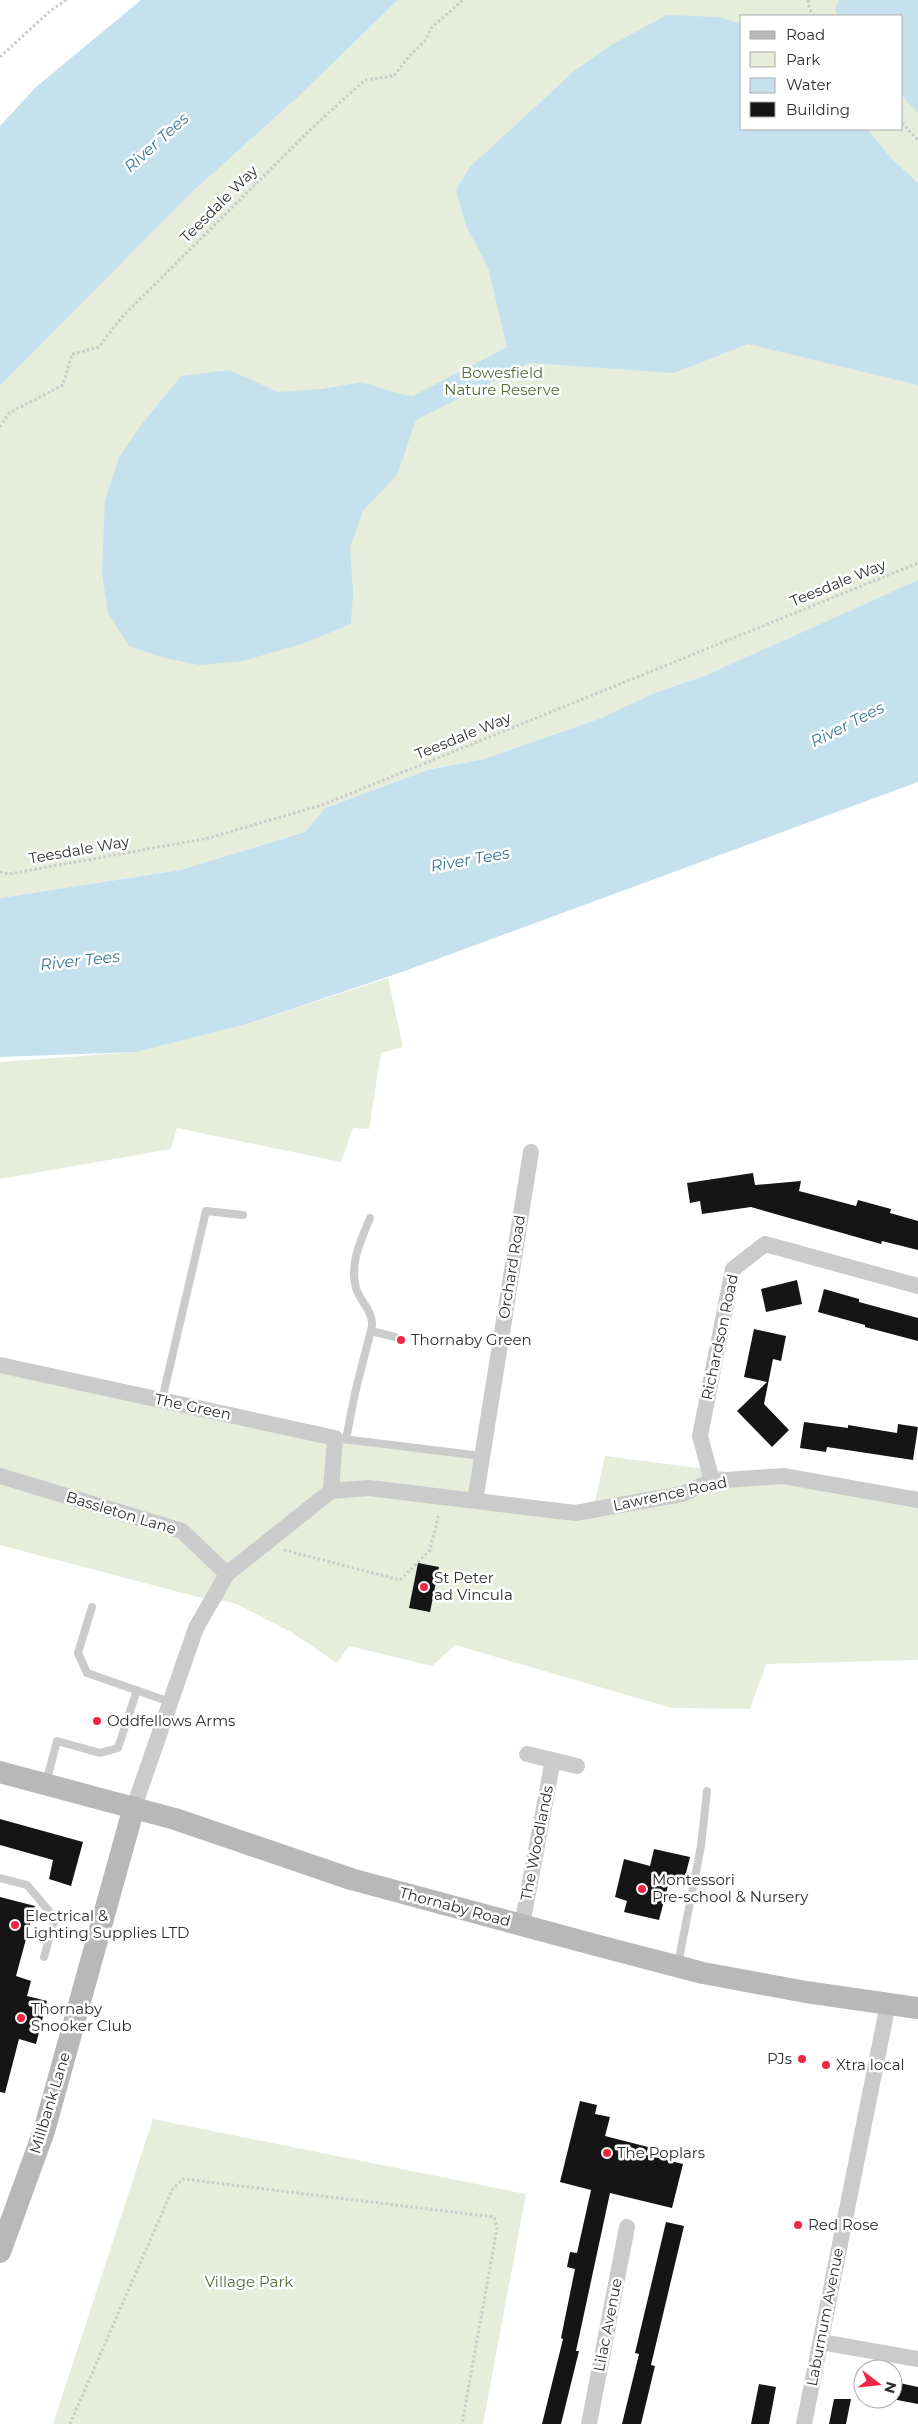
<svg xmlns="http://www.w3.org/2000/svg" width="918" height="2424" font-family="Montserrat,sans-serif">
  <rect width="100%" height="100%" fill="#fff"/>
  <path fill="#e6eddb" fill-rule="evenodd" d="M 398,0 L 918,0 L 918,580 L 704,676 L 654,693 L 601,718 L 484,759 L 427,770 L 325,808 L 305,832 L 180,870 L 0,898 L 0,386 L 190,194 L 299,96 ZM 742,16 L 902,16 L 902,129 L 742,129 Z
    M 388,978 L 403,1047 L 381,1053 L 369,1129 L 353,1128 L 341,1162 L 177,1128 L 171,1149 L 0,1179 L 0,1062 L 136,1052 L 247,1024 Z
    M 0,1363 L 335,1434 L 485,1454 L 479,1496 L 577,1508 L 594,1505 L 605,1456 L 783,1479 L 918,1504 L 918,1660 L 766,1664 L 750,1709 L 672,1708 L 455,1645 L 432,1666 L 349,1646 L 337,1663 L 291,1632 L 234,1603 L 198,1597 L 0,1545 Z
    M 153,2119 L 526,2194 L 483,2424 L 53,2424 Z"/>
  <path fill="#c6e1ee" d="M 141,0 L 398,0 L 299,96 L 190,194 L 0,386 L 0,126 L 36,87 Z
    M 839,0 L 918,0 L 918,113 L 902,96 L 902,16 L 839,16 L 835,10 Z
    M 667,15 L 719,17 L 742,24 L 742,129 L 867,129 L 891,158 L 918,183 L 918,385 L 748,344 L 674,373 L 530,363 L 416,420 L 397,475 L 363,511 L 350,547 L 353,592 L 351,624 L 302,644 L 243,661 L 200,665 L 164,658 L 129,646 L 108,613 L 102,573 L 105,500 L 119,457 L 142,424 L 181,376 L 229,370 L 278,392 L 322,389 L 363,382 L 396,393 L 413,396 L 507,347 L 488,267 L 466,226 L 456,190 L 470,167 L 573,72 L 611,45 Z
    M 918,580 L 918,782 L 402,972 L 247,1024 L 136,1052 L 0,1057 L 0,898 L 180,870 L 305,832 L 325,808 L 427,770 L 484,759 L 601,718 L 654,693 L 704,676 Z"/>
  <path fill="#151515" d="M 753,1173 L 755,1185 L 801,1181 L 799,1191 L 856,1206 L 858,1200 L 891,1209 L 890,1213 L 918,1221 L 918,1250 L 882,1241 L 881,1244 L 751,1207 L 702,1214 L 700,1201 L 690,1203 L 687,1183 Z
    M 797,1280 L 802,1304 L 766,1312 L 761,1289 Z
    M 824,1289 L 859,1299 L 859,1302 L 918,1318 L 918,1341 L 865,1327 L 865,1325 L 818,1312 Z
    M 754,1329 L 786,1336 L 781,1361 L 773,1359 L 764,1404 L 789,1430 L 772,1447 L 737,1411 L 767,1382 L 744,1377 Z
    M 804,1422 L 848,1428 L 848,1425 L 897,1433 L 898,1424 L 918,1427 L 913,1460 L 827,1447 L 826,1452 L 800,1448 Z
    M 418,1563 L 439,1567 L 430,1612 L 409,1608 Z
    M 0,1819 L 83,1842 L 71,1886 L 49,1879 L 53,1860 L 0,1845 Z
    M 654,1849 L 690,1857 L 684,1881 L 670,1878 L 659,1920 L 624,1912 L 627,1901 L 615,1897 L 624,1859 L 650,1866 Z
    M 0,1897 L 35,1906 L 16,1976 L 31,1981 L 27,1996 L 47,2001 L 36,2044 L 19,2039 L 5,2093 L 0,2092 Z
    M 580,2101 L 597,2105 L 595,2114 L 610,2117 L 605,2136 L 648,2147 L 646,2155 L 683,2164 L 672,2208 L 610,2193 L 576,2351 L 579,2351 L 561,2424 L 542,2424 L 563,2339 L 561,2338 L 575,2269 L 567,2267 L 570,2252 L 577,2253 L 591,2190 L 560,2182 Z
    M 666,2222 L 684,2226 L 651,2365 L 655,2366 L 641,2424 L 622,2424 L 639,2354 L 635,2353 Z
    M 895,2382 L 918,2387 L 918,2404 L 892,2399 Z
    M 759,2384 L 776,2387 L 769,2424 L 751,2424 Z
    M 834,2399 L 851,2399 L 846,2424 L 829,2424 Z"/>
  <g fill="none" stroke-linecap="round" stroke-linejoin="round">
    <path stroke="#cbcbcb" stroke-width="3" stroke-dasharray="2.5 2.5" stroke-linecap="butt" d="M 808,0 L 809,8 L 814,16
      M 0,57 L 50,11 L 66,0
      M 902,123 L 918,140
      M 0,427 L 9,413 L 63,385 L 72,354 L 99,347 L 121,318 L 314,126 L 365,80 L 394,76 L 410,55 L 426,40 L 431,28 L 463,0
      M 0,872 L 9,874 L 209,838 L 322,805 L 918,563
      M 284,1550 L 400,1580 L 430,1550 L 439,1513
      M 70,2424 L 173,2188 L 183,2179 L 494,2217 L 497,2228 L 462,2424"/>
    <path stroke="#cbcbcb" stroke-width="8" d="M 371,1331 L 395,1337
      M 162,1400 L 206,1211 L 243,1215
      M 342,1439 L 482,1456
      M 346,1439 L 355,1393 L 372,1326 C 373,1312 362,1303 357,1291 C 348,1266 361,1240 370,1218
      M 92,1607 L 78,1653 L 87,1673 L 170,1702
      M 46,1783 L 57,1741 L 100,1753 L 118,1748 L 137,1690
      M 0,1878 L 27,1885 L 55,1918 L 44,1957
      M 678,1964 L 701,1846 L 707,1791"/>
    <path stroke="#cbcbcb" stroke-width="16" d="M 0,1365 L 335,1438 L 331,1491
      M 0,1476 L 182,1531 L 227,1574
      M 712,1481 L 700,1436 L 733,1269 L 765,1244 L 918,1286
      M 331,1491 L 369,1488 L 575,1513 L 682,1494 L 712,1481 L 783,1476 L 918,1500
      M 475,1501 L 531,1152
      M 527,1754 L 577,1766
      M 134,1807 L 196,1628 L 227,1574 L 331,1491
      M 522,1925 L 553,1760
      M 821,2342 L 918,2359
      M 589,2424 L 627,2227
      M 804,2424 L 888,2004"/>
    <path stroke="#b8b8b8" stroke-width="22" d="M 0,1772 L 175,1819 L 351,1879 L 603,1947 L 703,1973 L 806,1992 L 918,2008
      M 0,2252 L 44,2131 L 134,1807"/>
  </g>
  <g fill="#f12544" stroke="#fff" stroke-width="2">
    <circle cx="401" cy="1340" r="5"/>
    <circle cx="424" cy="1587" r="5"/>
    <circle cx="97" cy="1721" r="5"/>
    <circle cx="642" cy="1889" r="5"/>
    <circle cx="15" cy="1925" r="5"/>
    <circle cx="21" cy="2018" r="5"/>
    <circle cx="802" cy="2059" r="5"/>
    <circle cx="826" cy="2065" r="5"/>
    <circle cx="607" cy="2153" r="5"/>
    <circle cx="798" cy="2225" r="5"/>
  </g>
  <g text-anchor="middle" stroke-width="5" stroke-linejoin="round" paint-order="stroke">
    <g font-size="15" fill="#2e2e2e" stroke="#fff">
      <text transform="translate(219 204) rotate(-45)" y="5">Teesdale Way</text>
      <text transform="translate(838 583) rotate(-22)" y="5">Teesdale Way</text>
      <text transform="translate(463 736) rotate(-22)" y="5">Teesdale Way</text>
      <text transform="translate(79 850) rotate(-10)" y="5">Teesdale Way</text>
      <text transform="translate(512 1267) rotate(-81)" y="5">Orchard Road</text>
      <text transform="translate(720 1337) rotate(-78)" y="5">Richardson Road</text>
      <text transform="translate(193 1407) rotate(12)" y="5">The Green</text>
      <text transform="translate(670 1494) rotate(-12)" y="5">Lawrence Road</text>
      <text transform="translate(121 1513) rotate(17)" y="5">Bassleton Lane</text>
      <text transform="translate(537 1843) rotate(-79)" y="5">The Woodlands</text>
      <text transform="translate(455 1907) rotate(15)" y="5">Thornaby Road</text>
      <text transform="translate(50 2103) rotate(-73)" y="5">Millbank Lane</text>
      <text transform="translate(825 2317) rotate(-79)" y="5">Laburnum Avenue</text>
      <text transform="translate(608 2325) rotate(-79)" y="5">Lilac Avenue</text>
    </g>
    <g font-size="15" fill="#556d39" stroke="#fff">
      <text x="502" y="378">Bowesfield<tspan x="502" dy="17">Nature Reserve</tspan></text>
      <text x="249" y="2287">Village Park</text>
    </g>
    <g font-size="15" fill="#2e2e2e" stroke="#fff" text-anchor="start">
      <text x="411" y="1345">Thornaby Green</text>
      <text x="434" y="1583">St Peter<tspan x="434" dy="17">ad Vincula</tspan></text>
      <text x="107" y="1726">Oddfellows Arms</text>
      <text x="652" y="1885">Montessori<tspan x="652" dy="17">Pre-school &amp; Nursery</tspan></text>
      <text x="25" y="1921">Electrical &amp;<tspan x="25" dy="17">Lighting Supplies LTD</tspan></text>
      <text x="31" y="2014">Thornaby<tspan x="31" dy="17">Snooker Club</tspan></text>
      <text x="792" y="2064" text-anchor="end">PJs</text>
      <text x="836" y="2070">Xtra local</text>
      <text x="617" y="2158">The Poplars</text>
      <text x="808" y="2230">Red Rose</text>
    </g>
    <g font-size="16" font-style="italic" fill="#377996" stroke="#fff">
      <text transform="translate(156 142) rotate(-42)" y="6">River Tees</text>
      <text transform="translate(847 724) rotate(-27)" y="6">River Tees</text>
      <text transform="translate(470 859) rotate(-10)" y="6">River Tees</text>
      <text transform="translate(80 960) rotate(-6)" y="6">River Tees</text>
    </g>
  </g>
  <rect x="740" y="15" width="162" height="115" fill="#ffffff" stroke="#ababab"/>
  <rect x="750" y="31" width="25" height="8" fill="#b8b8b8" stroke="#ababab"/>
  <text x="786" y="40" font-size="15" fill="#2e2e2e">Road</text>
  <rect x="750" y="52" width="25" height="15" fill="#e6eddb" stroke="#ababab"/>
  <text x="786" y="65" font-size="15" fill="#2e2e2e">Park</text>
  <rect x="750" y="78" width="25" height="15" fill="#c6e1ee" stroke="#ababab"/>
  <text x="786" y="90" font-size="15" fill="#2e2e2e">Water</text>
  <rect x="750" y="102" width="25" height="15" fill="#151515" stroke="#ababab"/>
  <text x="786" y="115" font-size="15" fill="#2e2e2e">Building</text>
  <g transform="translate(878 2384) rotate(106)"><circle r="24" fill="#ffffff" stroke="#ababab"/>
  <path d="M0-4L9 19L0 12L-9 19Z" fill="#f12544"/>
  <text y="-8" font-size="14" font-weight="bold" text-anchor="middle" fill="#2e2e2e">N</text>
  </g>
</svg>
